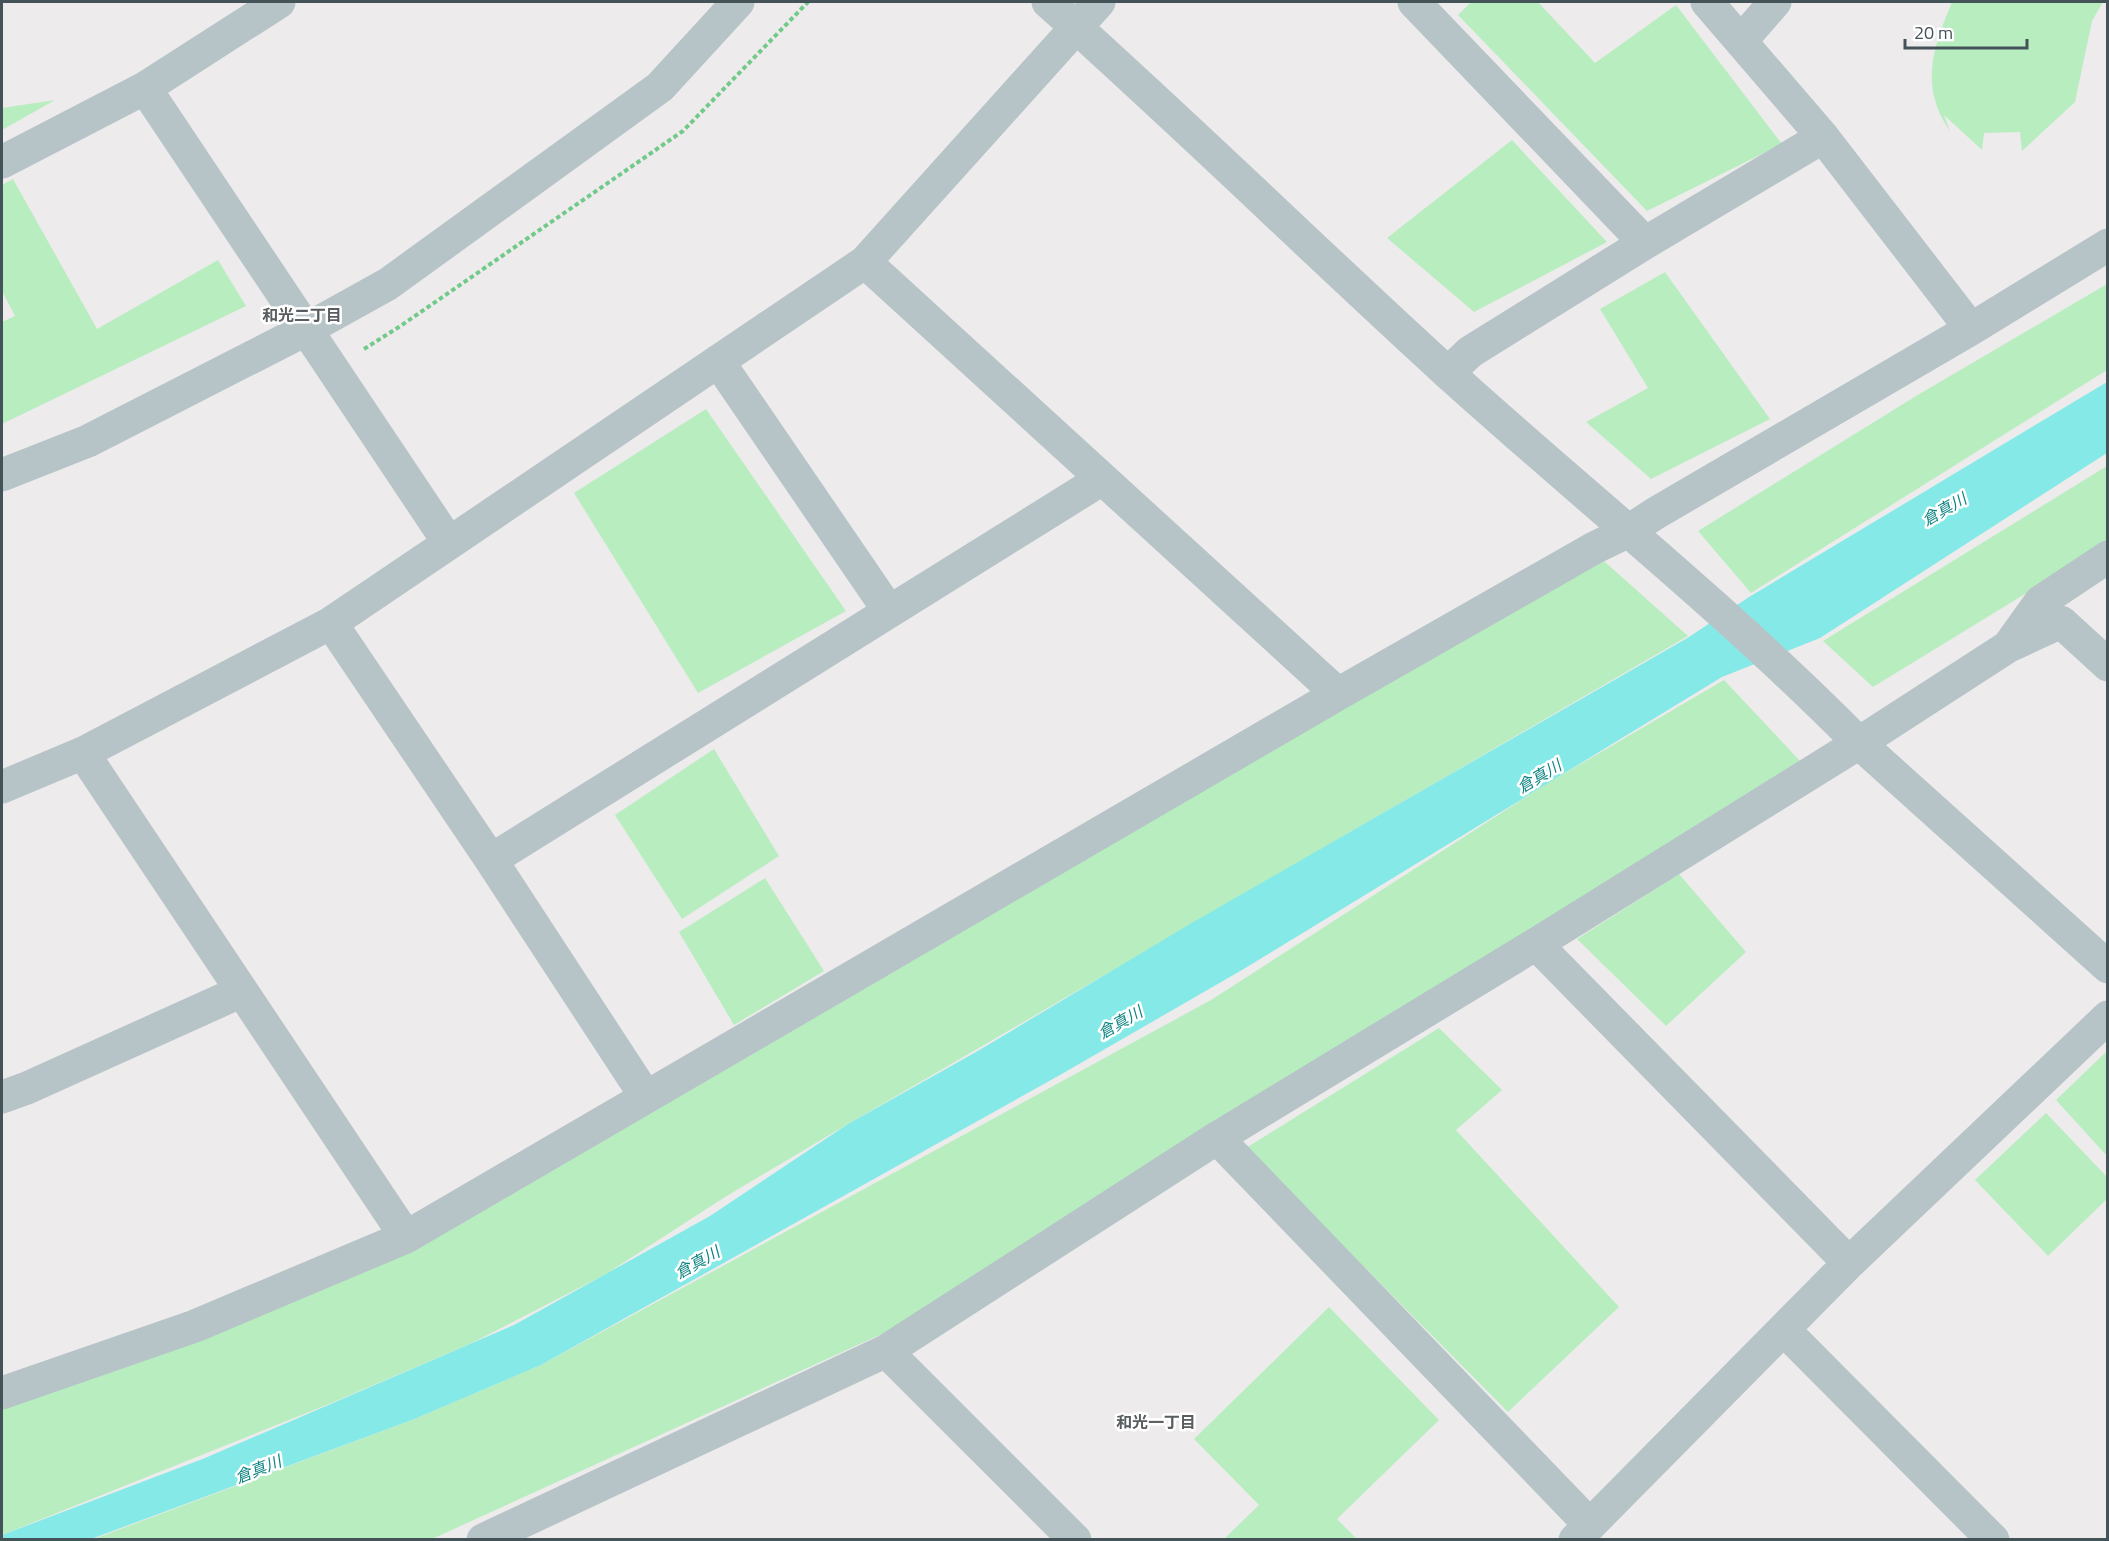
<svg xmlns="http://www.w3.org/2000/svg" width="2109" height="1541" font-family="'Titillium Web','Noto Sans JP',sans-serif">
  <rect width="100%" height="100%" fill="#eeebec"/>
  <path fill="#b8edc0" d="M 1471,2 L 1538,2 L 1595,63 L 1676,5 L 1782,144 L 1647,211 L 1458,15 Z
    M 1952,2 L 2103,2 L 2092,21 L 2075,102 L 2022,151 L 2020,132 L 1984,133 L 1982,150 L 1944,115 L 1950,131 C 1919,87 1933,47 1952,2 Z
    M 55,100 L 2,130 L 2,108 Z
    M 1512,140 L 1607,242 L 1474,312 L 1387,238 Z
    M 13,179 L 97,329 L 218,260 L 246,306 L 2,424 L 2,322 L 15,316 L 2,291 L 2,185 Z
    M 1665,272 L 1770,419 L 1651,479 L 1586,422 L 1648,388 L 1600,309 Z
    M 2107,284 L 2107,370 L 1751,593 L 1698,531 L 1916,396 Z
    M 706,409 L 846,611 L 698,693 L 574,493 Z
    M 2107,466 L 2107,544 L 1873,687 L 1823,641 Z
    M 1596,554 L 1688,636 L 848,1124 L 725,1197 L 606,1274 L 472,1343 L 329,1404 L 2,1535 L 2,1392 L 432,1233 Z
    M 1724,680 L 1802,763 L 884,1333 L 432,1539 L 91,1540 L 412,1420 L 541,1365 L 1211,1000 L 1543,786 Z
    M 714,749 L 779,856 L 682,919 L 615,815 Z
    M 1679,874 L 1746,952 L 1666,1026 L 1577,939 Z
    M 765,878 L 824,971 L 734,1025 L 679,932 Z
    M 1439,1028 L 1502,1090 L 1456,1130 L 1619,1307 L 1508,1412 L 1246,1148 Z
    M 2107,1051 L 2107,1156 L 2056,1100 Z
    M 2046,1113 L 2108,1178 L 2107,1199 L 2048,1256 L 1975,1180 Z
    M 1329,1307 L 1439,1420 L 1337,1519 L 1357,1539 L 1224,1539 L 1259,1505 L 1194,1439 Z"/>
  <path fill="#85eae7" d="M 2107,382 L 2107,453 L 1820,638 L 1722,677 L 1242,970 L 1060,1075 L 541,1365 L 412,1420 L 91,1539 L 2,1540 L 2,1535 L 205,1458 L 514,1325 L 710,1216 L 848,1124 L 976,1052 L 1190,924 L 1689,637 L 1749,597 Z"/>
  <g fill="none" stroke-linecap="round" stroke-linejoin="round">
    <path stroke="#71ca89" stroke-width="4" stroke-dasharray="4.5 3" stroke-linecap="butt" d="M 364,349 L 402,325 L 683,131 L 808,2"/>
    <path stroke="#b6c4c8" stroke-width="33" d="M 1414,2 L 1645,243
      M 1707,2 L 1823,137 L 1971,329
      M 1741,41 L 1775,2
      M 145,88 L 449,543
      M 2,162 L 145,88 L 279,2
      M 865,262 L 1338,694
      M 718,361 L 889,611
      M 1448,373 L 1470,352 L 1645,243 L 1823,137
      M 331,623 L 491,860 L 646,1097
      M 2010,644 L 2040,602 L 2108,557
      M 83,753 L 406,1237
      M 2,787 L 83,753 L 331,623 L 865,262 L 1099,2
      M 491,860 L 1102,479
      M 1536,944 L 1849,1263
      M 2,1097 L 27,1088 L 242,991
      M 1217,1138 L 1590,1525
      M 1784,1330 L 1993,1540
      M 886,1351 L 1075,1540
      M 2,1393 L 195,1326 L 406,1237 L 1338,694 L 1594,548 L 1627,532 L 1656,513 L 1971,329 L 2108,245
      M 483,1540 L 886,1351 L 1217,1138 L 1536,944 L 1859,743 L 2009,646 L 2061,622 L 2108,665
      M 1575,1540 L 1849,1263 L 2108,1017"/>
    <path stroke="#b6c4c8" stroke-width="33" d="M 1048,2 C 1184,123 1314,251 1449,374 C 1585,497 1730,612 1859,743 L 2108,967
      M 2,475 L 88,441 L 307,329 L 388,284 L 660,87 L 738,2"/>
  </g>
  <g text-anchor="middle" stroke-width="5" stroke-linejoin="round" paint-order="stroke">
    <g font-size="16" font-weight="bold" fill="#585d60" stroke="#fff">
      <text x="302" y="321">和光二丁目</text>
      <text x="1156" y="1428">和光一丁目</text>
    </g>
    <g font-size="16" font-style="italic" fill="#0e8482" stroke="#fff">
      <text transform="translate(1944 509) rotate(-30)" y="6">倉真川</text>
      <text transform="translate(1539 776) rotate(-31)" y="6">倉真川</text>
      <text transform="translate(1120 1022) rotate(-30)" y="6">倉真川</text>
      <text transform="translate(697 1262) rotate(-29)" y="6">倉真川</text>
      <text transform="translate(258 1469) rotate(-22)" y="6">倉真川</text>
    </g>
  </g>
  <rect width="2109" height="1541" fill="none" stroke="#445358" stroke-width="6"/>
  <path d="M1905 39v9h122v-9" fill="none" stroke="#445358" stroke-width="3"/>
  <text x="1914" y="39" font-size="18" fill="#445358" stroke="#ffffff" stroke-width="4.5" paint-order="stroke">20 m</text>
</svg>
